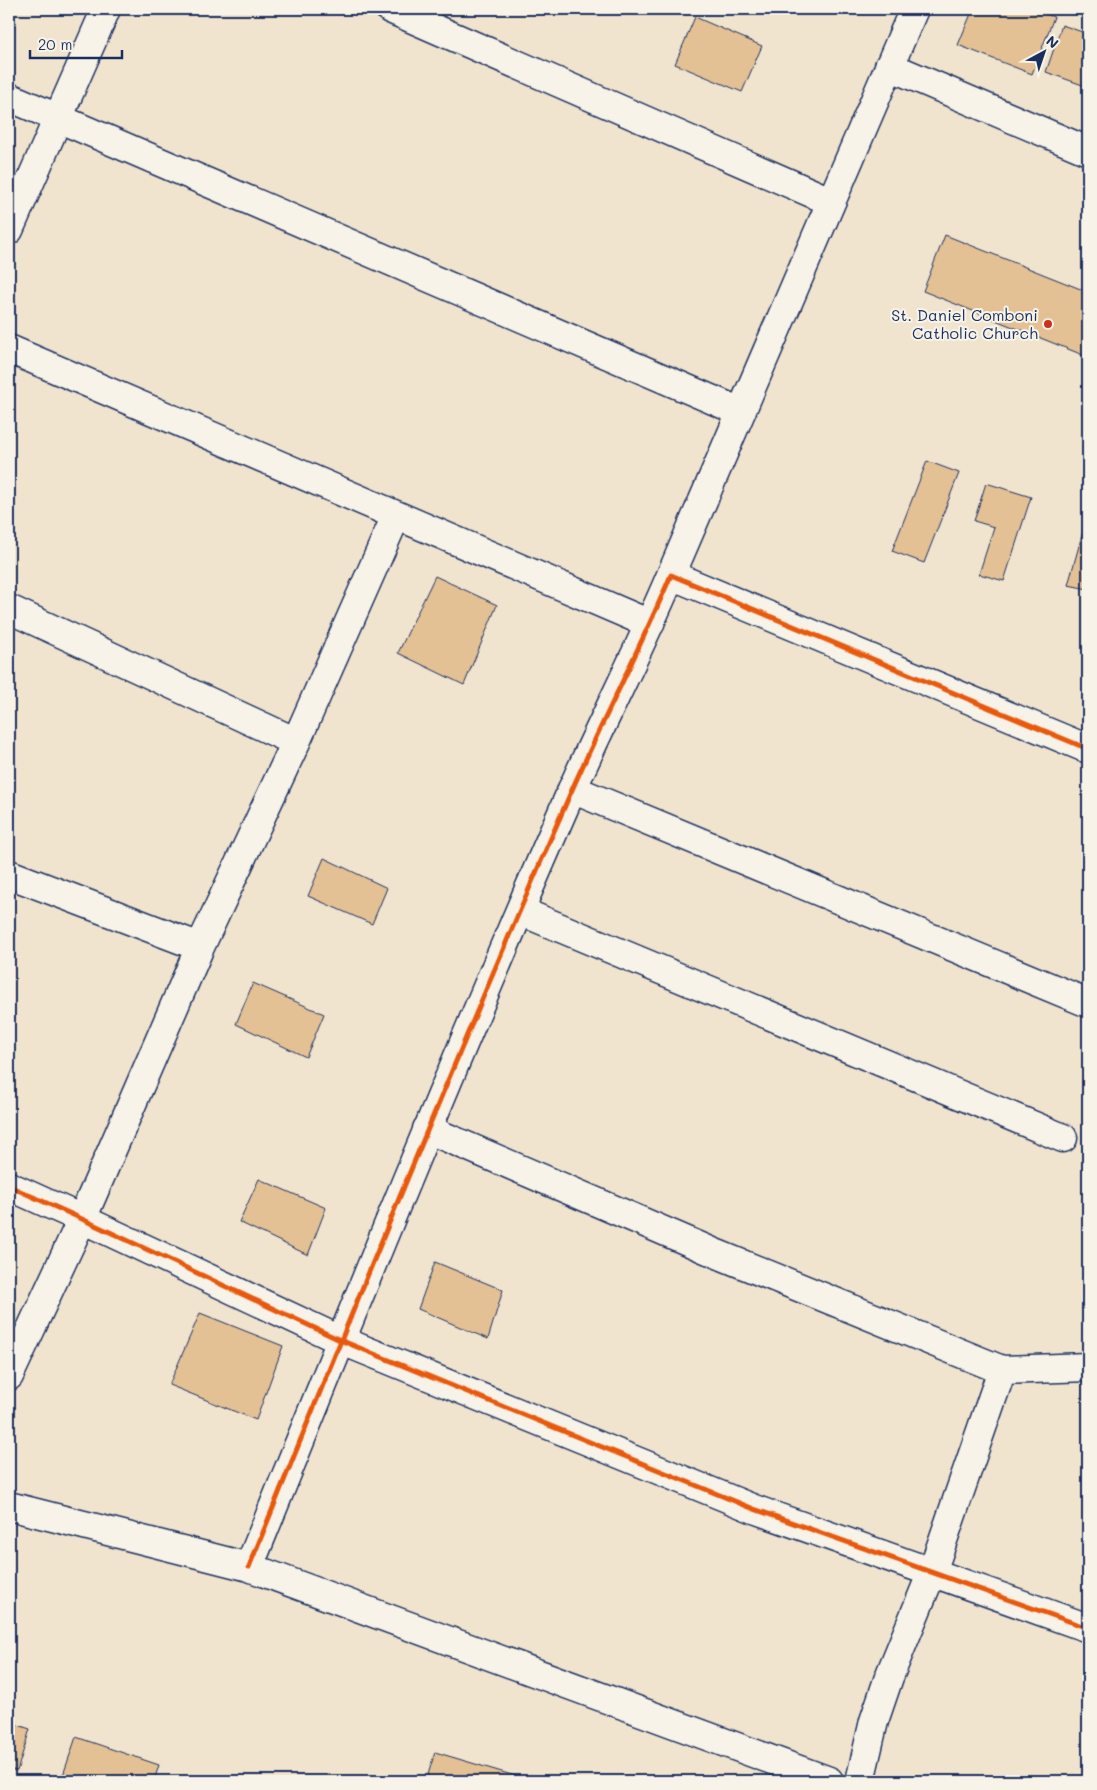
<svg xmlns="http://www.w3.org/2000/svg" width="1097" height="1790" font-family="Mali,sans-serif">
  <rect width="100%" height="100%" fill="#f1e4cf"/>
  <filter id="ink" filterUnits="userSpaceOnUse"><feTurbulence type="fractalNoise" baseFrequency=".02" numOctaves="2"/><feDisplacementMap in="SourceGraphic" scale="10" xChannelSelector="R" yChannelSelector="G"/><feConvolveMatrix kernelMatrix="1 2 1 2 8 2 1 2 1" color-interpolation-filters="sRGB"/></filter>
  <g filter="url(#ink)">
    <path fill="#e3c195" stroke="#1b2f5e" d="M 973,9 L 1032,9 L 1054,17 L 1032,74 L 958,45 Z
      M 695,17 L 762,46 L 742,92 L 675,64 Z
      M 1062,25 L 1088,34 L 1088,87 L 1046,72 Z
      M 945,235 L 1088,292 L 1088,357 L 923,291 Z
      M 927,461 L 959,473 L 924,563 L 892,551 Z
      M 986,483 L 1031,497 L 1004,581 L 979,574 L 994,527 L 974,521 Z
      M 1084,528 L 1088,529 L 1088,589 L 1068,585 Z
      M 435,576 L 497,605 L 464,685 L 398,653 Z
      M 324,858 L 387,888 L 372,924 L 308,896 Z
      M 253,983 L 324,1014 L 306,1057 L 236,1024 Z
      M 259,1179 L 326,1208 L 308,1255 L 239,1222 Z
      M 435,1262 L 503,1290 L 488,1339 L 418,1309 Z
      M 200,1313 L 283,1346 L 256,1420 L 169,1385 Z
      M 9,1722 L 30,1729 L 17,1771 L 9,1769 Z
      M 76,1737 L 159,1765 L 154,1781 L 61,1781 Z
      M 435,1752 L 532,1781 L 426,1781 Z"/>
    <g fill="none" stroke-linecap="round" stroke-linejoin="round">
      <defs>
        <path id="minor" d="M 390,9 L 830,201
          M 889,66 L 1088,151
          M 9,97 L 741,412
          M 9,230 L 106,9
          M 9,349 L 650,624
          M 671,575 L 914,9
          M 9,609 L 296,742
          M 572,789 L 1088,1003
          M 9,874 L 200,947
          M 520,911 L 1063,1138
          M 427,1129 L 715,1253 L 1002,1370
          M 9,1186 L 82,1219 L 340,1340 L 754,1509 L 1088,1628
          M 9,1376 L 82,1219 L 200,947 L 296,742 L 396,516
          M 9,1506 L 249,1567 L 829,1781
          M 249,1567 C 354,1308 459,1048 571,792 C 603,719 640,649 671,575 L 1088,749
          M 860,1781 L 874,1721 L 889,1677 L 932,1572 L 1002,1370 L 1088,1367"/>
      </defs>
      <use href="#minor" stroke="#1b2f5e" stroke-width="31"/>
      <use href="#minor" stroke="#f7f3e8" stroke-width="28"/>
      <defs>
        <path id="cycleway" d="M 9,1186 L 82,1219 L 340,1340 L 754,1509 L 1088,1628
          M 249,1567 C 354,1308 459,1048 571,792 C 603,719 640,649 671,575 L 1088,749"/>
      </defs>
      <use href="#cycleway" stroke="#f7f3e8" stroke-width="8"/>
      <use href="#cycleway" stroke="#e8590c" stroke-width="5"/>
    </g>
  </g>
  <circle fill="#c8321e" stroke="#f7f3e8" stroke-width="2" cx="1048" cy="324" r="5"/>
  <g text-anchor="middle" stroke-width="4" stroke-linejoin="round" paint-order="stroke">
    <g font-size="16" fill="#1b2f5e" stroke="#f7f3e8" text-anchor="end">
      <text x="1038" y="321">St. Daniel Comboni<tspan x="1038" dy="18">Catholic Church</tspan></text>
    </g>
  </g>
  <rect width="1097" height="1790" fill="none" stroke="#f7f3e8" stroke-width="30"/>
  <rect x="15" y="15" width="1067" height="1760" fill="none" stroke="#1b2f5e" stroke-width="2" filter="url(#ink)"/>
  <g transform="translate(1044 52) rotate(40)" stroke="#f7f3e8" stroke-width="4" paint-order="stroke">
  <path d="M0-4L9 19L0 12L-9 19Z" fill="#1b2f5e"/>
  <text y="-8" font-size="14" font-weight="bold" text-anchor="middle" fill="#1b2f5e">N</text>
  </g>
  <path d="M30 50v8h92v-8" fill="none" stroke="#1b2f5e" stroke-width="2.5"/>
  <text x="38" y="50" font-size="15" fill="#1b2f5e" stroke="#f7f3e8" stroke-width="4" paint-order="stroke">20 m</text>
</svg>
